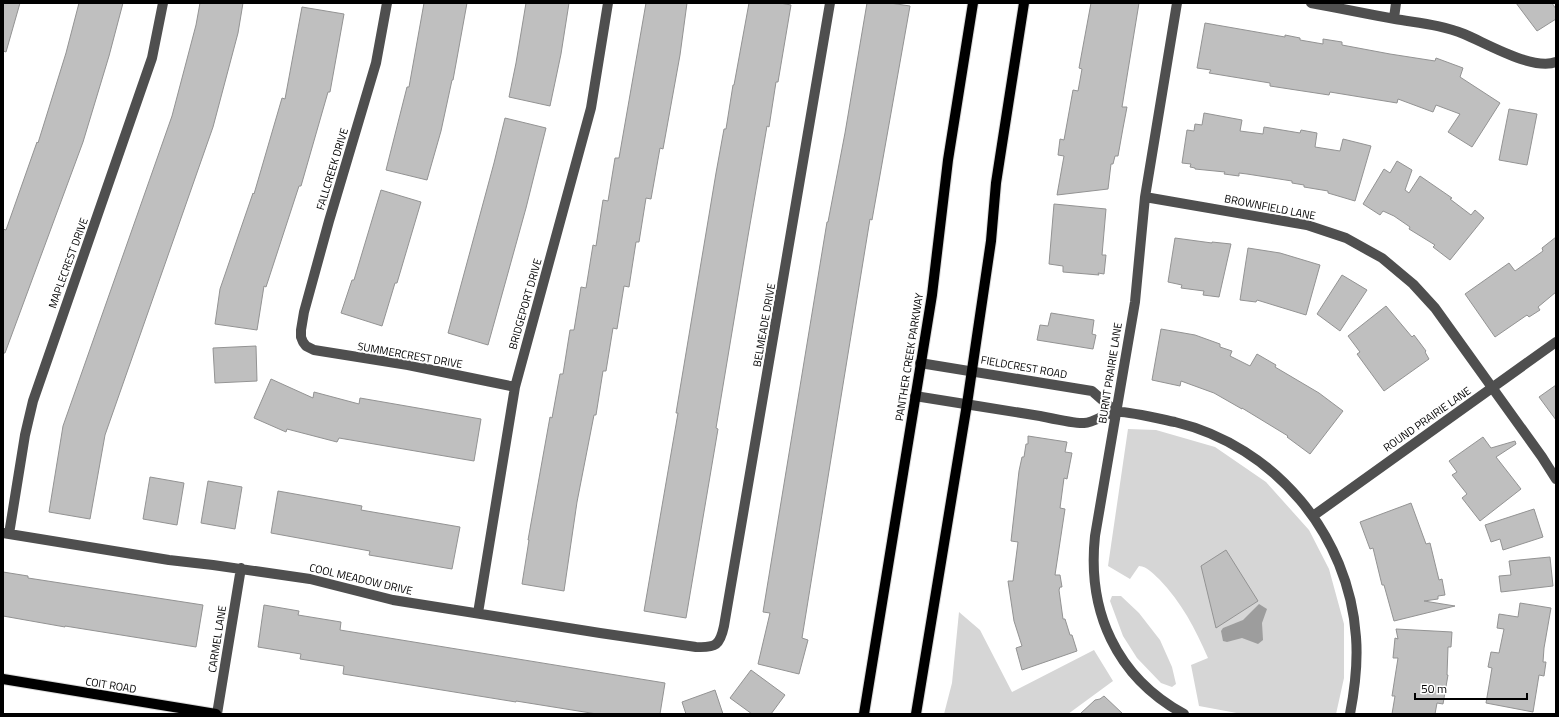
<svg xmlns="http://www.w3.org/2000/svg" width="1559" height="717" font-family="'Titillium Web',sans-serif">
  <rect width="100%" height="100%" fill="#fff"/>
  <path fill="#d6d6d6" d="M 1128,429 L 1156,430 L 1215,447 L 1266,482 L 1309,530 L 1329,569 L 1344,624 L 1344,678 L 1336,714 L 1242,714 L 1199,706 L 1191,665 L 1208,658 C 1195,628 1182,603 1159,579 C 1152,573 1148,567 1139,566 L 1130,579 L 1108,566 Z
    M 1112,596 L 1121,596 L 1139,613 L 1160,640 L 1172,667 L 1176,684 L 1172,687 L 1161,683 L 1137,658 L 1123,636 L 1110,601 Z
    M 959,612 L 980,630 L 1012,692 L 1094,650 L 1113,681 L 1068,714 L 944,714 L 952,683 Z"/>
  <path fill="#9d9d9d" d="M 1259,604 L 1267,609 L 1262,623 L 1263,640 L 1258,644 L 1242,638 L 1227,642 L 1223,641 L 1221,631 L 1223,628 L 1243,620 Z"/>
  <path fill="#bfbfbf" stroke="#939393" d="M 3,3 L 20,3 L 6,52 L 3,51 Z
    M 79,3 L 123,3 L 109,56 L 83,142 L 5,353 L 3,353 L 3,229 L 6,230 L 37,142 L 38,143 L 66,53 Z
    M 200,3 L 243,3 L 238,33 L 213,127 L 105,435 L 90,519 L 49,512 L 63,426 L 172,116 L 196,25 Z
    M 424,3 L 467,3 L 453,80 L 452,80 L 441,131 L 427,180 L 386,170 L 407,87 L 409,87 Z
    M 526,3 L 569,3 L 561,54 L 550,106 L 509,97 L 516,63 Z
    M 646,3 L 687,3 L 680,55 L 663,149 L 660,148 L 651,199 L 646,198 L 639,242 L 636,242 L 629,287 L 624,286 L 617,329 L 613,328 L 606,371 L 603,371 L 596,415 L 594,415 L 577,502 L 564,591 L 522,584 L 529,540 L 528,540 L 550,417 L 552,418 L 560,374 L 563,374 L 570,330 L 574,330 L 581,287 L 586,288 L 593,245 L 596,246 L 603,200 L 608,201 L 615,158 L 619,158 Z
    M 749,3 L 780,3 L 791,5 L 778,82 L 776,82 L 769,127 L 767,126 L 748,236 L 716,428 L 718,429 L 686,618 L 644,611 L 678,413 L 676,413 L 716,173 L 724,129 L 726,129 L 733,85 L 734,85 Z
    M 867,3 L 890,3 L 910,6 L 880,175 L 872,220 L 870,219 L 840,403 L 802,638 L 808,640 L 799,674 L 758,664 L 770,613 L 763,612 L 827,222 L 828,222 L 845,133 Z
    M 1091,3 L 1139,3 L 1122,107 L 1127,107 L 1123,128 L 1118,156 L 1115,156 L 1113,164 L 1111,164 L 1108,189 L 1057,195 L 1064,156 L 1058,155 L 1060,139 L 1064,140 L 1073,90 L 1078,91 L 1082,69 L 1079,68 Z
    M 1516,3 L 1552,3 L 1556,9 L 1556,19 L 1537,31 Z
    M 302,7 L 344,14 L 330,92 L 328,92 L 301,186 L 299,186 L 266,287 L 264,286 L 257,330 L 215,324 L 220,289 L 253,193 L 254,194 L 282,98 L 285,99 Z
    M 1205,23 L 1285,37 L 1285,35 L 1300,38 L 1300,40 L 1323,44 L 1323,39 L 1342,42 L 1342,45 L 1390,54 L 1435,61 L 1436,58 L 1463,68 L 1460,77 L 1500,103 L 1472,147 L 1448,132 L 1460,114 L 1436,105 L 1433,112 L 1398,99 L 1397,103 L 1330,92 L 1329,95 L 1270,86 L 1270,83 L 1209,73 L 1211,70 L 1197,68 Z
    M 1509,109 L 1537,114 L 1527,165 L 1499,160 Z
    M 1204,113 L 1242,120 L 1240,131 L 1263,134 L 1264,127 L 1300,133 L 1301,130 L 1317,133 L 1315,147 L 1340,151 L 1343,139 L 1371,146 L 1355,201 L 1328,193 L 1328,191 L 1304,187 L 1304,185 L 1292,183 L 1292,181 L 1247,174 L 1239,173 L 1239,176 L 1224,174 L 1225,172 L 1195,169 L 1195,168 L 1190,167 L 1191,164 L 1182,163 L 1187,130 L 1194,131 L 1195,124 L 1202,125 Z
    M 505,118 L 546,128 L 526,208 L 488,345 L 448,333 L 494,163 Z
    M 1397,161 L 1412,170 L 1405,190 L 1409,193 L 1420,176 L 1452,198 L 1450,199 L 1471,215 L 1475,210 L 1484,218 L 1450,260 L 1433,247 L 1435,245 L 1409,229 L 1410,227 L 1394,216 L 1383,211 L 1380,215 L 1363,204 L 1384,169 L 1390,173 Z
    M 381,190 L 421,202 L 397,283 L 395,283 L 382,326 L 341,313 L 352,280 L 354,280 Z
    M 1054,204 L 1106,209 L 1102,255 L 1106,255 L 1104,274 L 1098,273 L 1099,275 L 1063,272 L 1063,266 L 1049,264 Z
    M 1556,237 L 1556,292 L 1538,307 L 1540,310 L 1529,317 L 1527,315 L 1495,337 L 1465,294 L 1509,263 L 1515,271 L 1543,251 L 1542,248 Z
    M 1175,238 L 1212,243 L 1212,242 L 1231,244 L 1219,297 L 1203,295 L 1204,291 L 1181,288 L 1182,285 L 1168,282 Z
    M 1248,248 L 1280,253 L 1320,265 L 1306,315 L 1257,300 L 1256,302 L 1240,300 Z
    M 1342,275 L 1367,290 L 1340,331 L 1317,314 Z
    M 1386,306 L 1412,337 L 1414,335 L 1426,351 L 1425,352 L 1429,359 L 1384,391 L 1357,354 L 1360,352 L 1348,336 Z
    M 1051,313 L 1094,320 L 1092,334 L 1096,335 L 1093,349 L 1037,340 L 1040,325 L 1048,326 Z
    M 1161,329 L 1195,335 L 1220,344 L 1220,347 L 1232,351 L 1230,356 L 1250,366 L 1257,354 L 1276,365 L 1275,367 L 1319,393 L 1343,411 L 1310,454 L 1287,437 L 1288,436 L 1242,408 L 1242,409 L 1214,393 L 1181,381 L 1180,386 L 1152,380 Z
    M 256,346 L 257,381 L 215,383 L 213,348 Z
    M 271,379 L 313,398 L 314,392 L 359,404 L 360,398 L 481,419 L 474,461 L 339,438 L 337,442 L 287,429 L 286,432 L 254,418 Z
    M 1556,385 L 1556,420 L 1539,397 Z
    M 1028,436 L 1067,442 L 1065,452 L 1072,453 L 1067,479 L 1064,478 L 1060,508 L 1065,509 L 1055,575 L 1060,575 L 1062,587 L 1060,587 L 1059,590 L 1063,619 L 1065,619 L 1070,635 L 1072,635 L 1077,651 L 1022,670 L 1016,648 L 1022,646 L 1014,621 L 1008,581 L 1013,581 L 1018,542 L 1011,541 L 1019,471 L 1022,457 L 1024,457 L 1026,444 L 1028,444 Z
    M 1483,437 L 1491,448 L 1515,441 L 1516,444 L 1496,457 L 1521,489 L 1480,521 L 1462,498 L 1467,494 L 1452,475 L 1457,472 L 1449,461 Z
    M 150,477 L 184,483 L 177,525 L 143,519 Z
    M 208,481 L 242,487 L 235,529 L 201,523 Z
    M 278,491 L 362,506 L 361,510 L 460,527 L 452,569 L 369,555 L 370,551 L 271,533 Z
    M 1411,503 L 1426,544 L 1430,543 L 1439,580 L 1442,579 L 1445,595 L 1438,596 L 1438,599 L 1424,601 L 1455,606 L 1394,621 L 1384,585 L 1382,585 L 1373,548 L 1370,549 L 1360,522 Z
    M 1534,509 L 1543,537 L 1503,550 L 1500,539 L 1491,542 L 1485,525 Z
    M 1226,550 L 1258,601 L 1216,628 L 1201,566 Z
    M 1550,557 L 1553,586 L 1501,592 L 1499,576 L 1511,575 L 1509,561 Z
    M 3,572 L 28,576 L 28,578 L 203,605 L 196,647 L 65,626 L 65,627 L 3,616 Z
    M 1520,603 L 1551,608 L 1544,648 L 1543,662 L 1546,662 L 1544,676 L 1539,675 L 1533,712 L 1486,703 L 1492,668 L 1488,667 L 1491,652 L 1499,653 L 1504,629 L 1497,628 L 1499,614 L 1518,617 Z
    M 264,605 L 299,611 L 298,615 L 341,622 L 340,630 L 665,683 L 660,714 L 597,714 L 516,701 L 516,702 L 343,674 L 344,666 L 300,659 L 301,654 L 258,647 Z
    M 1396,629 L 1452,632 L 1451,647 L 1448,647 L 1447,675 L 1448,675 L 1443,704 L 1437,703 L 1435,714 L 1392,714 L 1395,696 L 1392,696 L 1398,658 L 1393,658 L 1395,638 L 1398,639 Z
    M 751,670 L 785,695 L 771,714 L 752,714 L 730,698 Z
    M 715,690 L 723,714 L 686,714 L 682,702 Z
    M 1104,696 L 1123,714 L 1080,714 L 1095,700 L 1100,699 Z"/>
  <g fill="none" stroke-linecap="round" stroke-linejoin="round">
    <defs>
      <path id="major" d="M 3,679 L 216,714
        M 864,714 L 932,295 L 948,160 L 973,3
        M 916,714 L 967,404 L 991,241 L 996,183 L 1024,3"/>
    </defs>
    <use href="#major" stroke="#dbdbdb" stroke-width="12"/>
    <path stroke="#4f4f4f" stroke-width="10" d="M 387,3 L 376,63 L 329,221 L 304,312 L 301,330 L 301,337 L 303,342 L 306,346 L 314,350 L 408,365 L 515,387
      M 1177,3 L 1145,197 L 1135,302 L 1095,536 C 1087,611 1116,677 1184,714
      M 1311,3 C 1339,8 1367,14 1395,19 C 1418,23 1442,25 1464,34 C 1486,43 1533,71 1556,62
      M 1394,18 L 1396,3
      M 1145,197 L 1307,225 L 1346,238 L 1382,258 L 1413,284 L 1435,308 L 1542,457 L 1556,479
      M 920,363 L 1092,391 L 1116,412
      M 915,396 C 957,403 998,409 1040,416 C 1050,418 1076,424 1084,423 C 1095,422 1104,414 1115,412 C 1123,410 1165,420 1175,422 C 1275,446 1349,535 1356,637 C 1358,663 1355,688 1350,714
      M 1313,516 L 1556,342
      M 3,533 L 169,560 L 213,565 L 310,579 L 393,600 L 600,633 L 696,647 C 716,648 720,645 724,626 L 830,3
      M 9,534 L 25,435 L 33,401 L 152,58 L 163,3
      M 478,613 L 515,387 L 591,108 L 608,3
      M 217,714 L 241,568"/>
    <use href="#major" stroke="#000" stroke-width="10"/>
  </g>
  <g text-anchor="middle" stroke-width="4" stroke-linejoin="round" paint-order="stroke">
    <g font-size="11" fill="#000" stroke="#fff">
      <text transform="translate(332 169) rotate(-73)" y="4">FALLCREEK DRIVE</text>
      <text transform="translate(1270 207) rotate(11)" y="4">BROWNFIELD LANE</text>
      <text transform="translate(68 263) rotate(-70)" y="4">MAPLECREST DRIVE</text>
      <text transform="translate(525 304) rotate(-74)" y="4">BRIDGEPORT DRIVE</text>
      <text transform="translate(764 325) rotate(-80)" y="4">BELMEADE DRIVE</text>
      <text transform="translate(410 355) rotate(10)" y="4">SUMMERCREST DRIVE</text>
      <text transform="translate(909 357) rotate(-81)" y="4">PANTHER CREEK PARKWAY</text>
      <text transform="translate(1024 367) rotate(10)" y="4">FIELDCREST ROAD</text>
      <text transform="translate(1110 373) rotate(-81)" y="4">BURNT PRAIRIE LANE</text>
      <text transform="translate(1427 419) rotate(-35)" y="4">ROUND PRAIRIE LANE</text>
      <text transform="translate(361 579) rotate(13)" y="4">COOL MEADOW DRIVE</text>
      <text transform="translate(217 639) rotate(-81)" y="4">CARMEL LANE</text>
      <text transform="translate(111 685) rotate(9)" y="4">COIT ROAD</text>
    </g>
  </g>
  <rect width="1559" height="717" fill="none" stroke="#000000" stroke-width="8"/>
  <path d="M1415 693v6h112v-6" fill="none" stroke="#000000" stroke-width="2"/>
  <text x="1421" y="693" font-size="12" fill="#000000" stroke="#ffffff" stroke-width="3" paint-order="stroke">50 m</text>
</svg>
